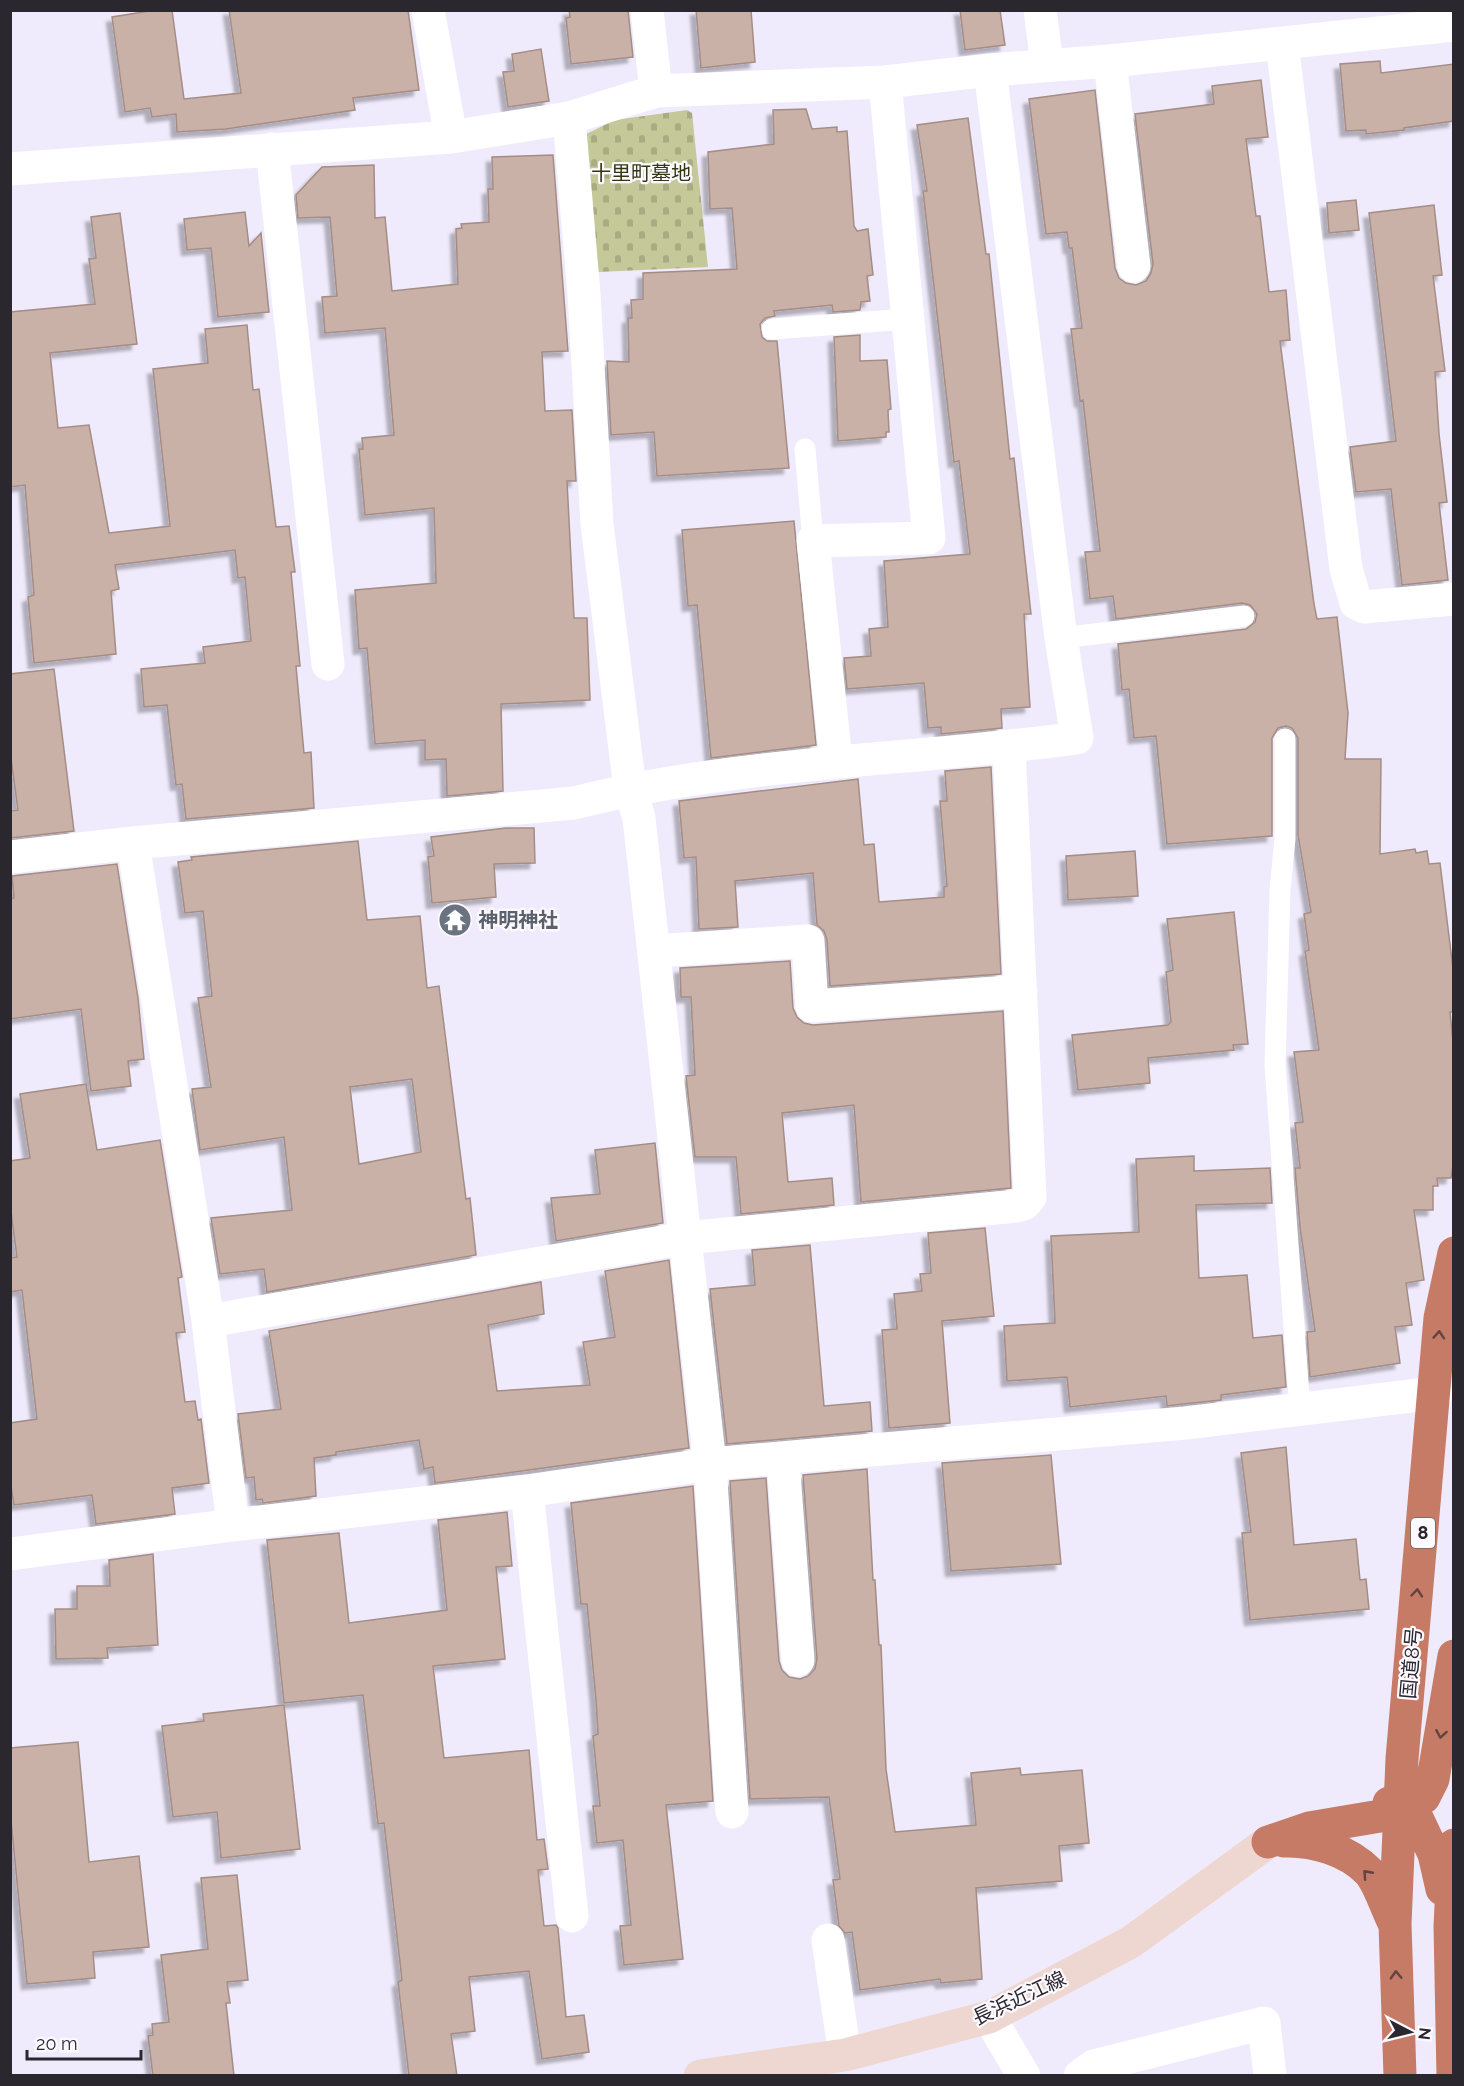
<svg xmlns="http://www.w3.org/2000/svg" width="1464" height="2086" font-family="Raleway,'Noto Sans JP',sans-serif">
  <defs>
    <pattern id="cemetery-stones" width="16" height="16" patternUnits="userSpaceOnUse" patternTransform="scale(1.5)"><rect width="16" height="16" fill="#c5c898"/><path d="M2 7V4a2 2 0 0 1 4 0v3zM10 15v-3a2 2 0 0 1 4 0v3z" fill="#a9ac83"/></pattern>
    <filter id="shadow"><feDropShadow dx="-5.5" dy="5.5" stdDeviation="1.5" flood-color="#0004"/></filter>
  </defs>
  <rect width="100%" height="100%" fill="#f0ebfc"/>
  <path fill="url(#cemetery-stones)" d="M 687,110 L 692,113 L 708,267 L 598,272 L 580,137 L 615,120 Z"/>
  <path fill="#c9b1a8" stroke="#a48d86" stroke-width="1.5" fill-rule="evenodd" filter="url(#shadow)" d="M 156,10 L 172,10 L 184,99 L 241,93 L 229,10 L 408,10 L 419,90 L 353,98 L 355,110 L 226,129 L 177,132 L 176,114 L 152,117 L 150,108 L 125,112 L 112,17 Z
    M 569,10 L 628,10 L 633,57 L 571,64 L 566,18 L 570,17 Z
    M 696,10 L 751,10 L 755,62 L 701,68 Z
    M 960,10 L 1000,10 L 1005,45 L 965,50 Z
    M 541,49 L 549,101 L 508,107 L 503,72 L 514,71 L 512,54 Z
    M 1380,61 L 1381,73 L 1454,64 L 1454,121 L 1404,128 L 1404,130 L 1366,134 L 1366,130 L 1346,131 L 1340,64 Z
    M 1261,80 L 1268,137 L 1246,139 L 1256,216 L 1260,216 L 1269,292 L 1286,290 L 1290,340 L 1280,341 L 1314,604 L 1317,619 L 1337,617 L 1348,713 L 1345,759 L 1381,759 L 1380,854 L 1415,849 L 1416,853 L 1427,851 L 1429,864 L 1440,863 L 1454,977 L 1454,1012 L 1450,1012 L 1454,1051 L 1454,1158 L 1451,1178 L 1437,1178 L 1438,1186 L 1433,1186 L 1433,1210 L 1414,1210 L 1424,1280 L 1406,1283 L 1412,1325 L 1395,1327 L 1400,1363 L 1310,1377 L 1307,1332 L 1315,1331 L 1300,1227 L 1295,1168 L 1300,1168 L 1295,1123 L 1303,1122 L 1294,1052 L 1319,1050 L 1305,951 L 1309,950 L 1304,914 L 1311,912 L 1298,835 L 1298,738 L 1292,728 L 1286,726 L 1278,728 L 1272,738 L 1272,836 L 1167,844 L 1156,736 L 1134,738 L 1129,689 L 1122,690 L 1118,644 L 1246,629 L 1255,622 L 1257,614 L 1250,605 L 1242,603 L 1116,619 L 1113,596 L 1090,599 L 1085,552 L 1100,551 L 1083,400 L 1080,401 L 1071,329 L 1082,328 L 1072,248 L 1069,248 L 1067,232 L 1046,234 L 1029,99 L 1095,90 L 1115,268 L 1119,278 L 1126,283 L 1136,285 L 1146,281 L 1151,273 L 1153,264 L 1135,114 L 1214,104 L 1212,86 Z
    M 806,109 L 812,129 L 837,127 L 837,132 L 847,131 L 854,226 L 857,231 L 868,229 L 873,275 L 867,276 L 870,301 L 861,302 L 860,310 L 833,312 L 832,305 L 774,311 L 775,316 L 765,318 L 760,324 L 762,337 L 767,341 L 777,341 L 789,468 L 657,476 L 654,432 L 611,435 L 607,361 L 629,362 L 628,318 L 632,318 L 631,300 L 643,299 L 643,273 L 737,269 L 732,208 L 710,209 L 708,152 L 774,144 L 773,110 Z
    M 968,118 L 986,254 L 989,254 L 1010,459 L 1014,458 L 1031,614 L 1024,614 L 1030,707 L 1001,709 L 1002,728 L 941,734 L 941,727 L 928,728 L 924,683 L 847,689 L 844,658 L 871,656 L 869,629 L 888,627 L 884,561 L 970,554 L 959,461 L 954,462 L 923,191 L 927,191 L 917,125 Z
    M 553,155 L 568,351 L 542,352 L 545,411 L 572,410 L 576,481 L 567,481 L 574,618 L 587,618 L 590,700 L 501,704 L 503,791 L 447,796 L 446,759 L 425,760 L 425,740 L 375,744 L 367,648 L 359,649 L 355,590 L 436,583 L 434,508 L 365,515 L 359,449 L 363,449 L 362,438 L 394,435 L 385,328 L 325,333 L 322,297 L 337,296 L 330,217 L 298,218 L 296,195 L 322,167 L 374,165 L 375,218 L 385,217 L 392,291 L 458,284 L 456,229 L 462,228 L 461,224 L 489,222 L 488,189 L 493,189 L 492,157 Z
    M 1356,200 L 1359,230 L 1329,233 L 1327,203 Z
    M 1434,205 L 1442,275 L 1433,276 L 1445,371 L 1435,372 L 1439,434 L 1447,502 L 1439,503 L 1448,580 L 1402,585 L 1391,489 L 1356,492 L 1350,447 L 1396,441 L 1369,213 Z
    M 245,212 L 249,246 L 261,233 L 269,312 L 218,317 L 211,248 L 187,250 L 184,219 Z
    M 120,213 L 137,344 L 50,353 L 58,428 L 89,425 L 109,533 L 170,526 L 153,369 L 208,363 L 205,329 L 247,325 L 253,390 L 259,389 L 276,527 L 289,526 L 295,572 L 291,572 L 300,666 L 296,666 L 304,753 L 311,752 L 314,808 L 186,819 L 182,784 L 176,785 L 167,705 L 144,707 L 141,669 L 205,663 L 203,647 L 251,641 L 245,577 L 238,578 L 235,550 L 115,565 L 119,589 L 111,591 L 116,654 L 34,663 L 28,597 L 34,595 L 25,485 L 10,487 L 10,312 L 95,304 L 89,259 L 96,258 L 91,217 Z
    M 860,335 L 860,361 L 887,360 L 891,409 L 888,410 L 889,432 L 886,432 L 886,437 L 838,441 L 834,337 Z
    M 794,521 L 816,745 L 711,758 L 697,605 L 688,606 L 682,530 Z
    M 54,669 L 74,831 L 10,838 L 10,811 L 18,810 L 10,751 L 10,674 Z
    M 991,767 L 1001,974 L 830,986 L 827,940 L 824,931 L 817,925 L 813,873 L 735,881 L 738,927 L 699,929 L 696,857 L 684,858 L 679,801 L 858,779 L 864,845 L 874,844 L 879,902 L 944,897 L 944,887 L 947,886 L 940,801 L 947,801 L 945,771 Z
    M 506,828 L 534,828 L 535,863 L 494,864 L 496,897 L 432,903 L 428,857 L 434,856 L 431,837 Z
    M 358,841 L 367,920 L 420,916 L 427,988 L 439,986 L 466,1199 L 470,1198 L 476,1255 L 267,1292 L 264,1269 L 220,1274 L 211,1218 L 292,1210 L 284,1137 L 200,1150 L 192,1089 L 211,1087 L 198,998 L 212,996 L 203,911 L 185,913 L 178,862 L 192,860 L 191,857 ZM 412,1079 L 421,1152 L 359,1164 L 350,1087 Z
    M 1135,851 L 1138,896 L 1068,900 L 1066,856 Z
    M 117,864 L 138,998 L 144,1059 L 128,1061 L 131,1086 L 91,1091 L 81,1009 L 10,1019 L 10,899 L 14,898 L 12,876 Z
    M 1234,912 L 1248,1044 L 1233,1045 L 1234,1050 L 1148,1058 L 1150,1083 L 1078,1090 L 1072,1035 L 1168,1025 L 1171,1022 L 1166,972 L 1173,970 L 1167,919 Z
    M 790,961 L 793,1008 L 797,1017 L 804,1023 L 813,1025 L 1003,1011 L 1011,1188 L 861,1202 L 854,1105 L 782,1113 L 788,1182 L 832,1178 L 834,1205 L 741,1214 L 736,1157 L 695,1157 L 686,1076 L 695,1075 L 691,997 L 681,997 L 680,968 Z
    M 86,1084 L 97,1150 L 160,1140 L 182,1277 L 178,1278 L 185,1332 L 176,1333 L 185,1402 L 195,1401 L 198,1420 L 201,1419 L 209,1483 L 172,1488 L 175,1514 L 96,1524 L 92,1495 L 14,1505 L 10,1479 L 10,1423 L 37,1419 L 22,1290 L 10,1292 L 10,1258 L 17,1257 L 10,1204 L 10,1161 L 30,1158 L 20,1094 Z
    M 655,1143 L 663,1223 L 556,1241 L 551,1198 L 600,1194 L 595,1150 Z
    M 1194,1156 L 1194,1171 L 1270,1168 L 1272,1203 L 1196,1205 L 1199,1278 L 1247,1275 L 1253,1338 L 1282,1335 L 1286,1387 L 1221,1395 L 1221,1400 L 1183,1404 L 1167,1406 L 1166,1396 L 1070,1407 L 1067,1377 L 1007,1381 L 1004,1326 L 1055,1323 L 1051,1236 L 1139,1232 L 1136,1159 Z
    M 985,1228 L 994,1316 L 942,1321 L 950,1423 L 889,1428 L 882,1330 L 897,1329 L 894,1294 L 922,1291 L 920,1274 L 931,1273 L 928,1233 Z
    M 810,1245 L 824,1406 L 870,1402 L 872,1431 L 727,1444 L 710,1289 L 755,1285 L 752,1250 Z
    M 669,1260 L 689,1448 L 435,1483 L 433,1467 L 424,1469 L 419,1440 L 336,1452 L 336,1455 L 314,1458 L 316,1496 L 263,1503 L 262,1499 L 256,1500 L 254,1477 L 246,1478 L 238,1414 L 281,1409 L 269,1331 L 541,1282 L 544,1314 L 488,1325 L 497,1391 L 590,1385 L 583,1342 L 615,1337 L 605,1271 Z
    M 1286,1447 L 1294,1545 L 1356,1539 L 1360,1580 L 1366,1579 L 1369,1609 L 1250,1620 L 1242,1533 L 1251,1532 L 1241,1453 Z
    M 1051,1455 L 1061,1564 L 951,1571 L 942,1463 Z
    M 867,1469 L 873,1580 L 875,1580 L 879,1645 L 881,1645 L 886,1769 L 895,1832 L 976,1825 L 971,1773 L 1020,1768 L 1021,1775 L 1082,1770 L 1089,1843 L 1059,1846 L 1062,1881 L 976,1888 L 982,1979 L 941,1983 L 940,1979 L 860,1990 L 852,1932 L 845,1933 L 839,1926 L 833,1880 L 840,1879 L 829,1797 L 750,1799 L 730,1481 L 766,1478 L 779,1661 L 782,1670 L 789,1677 L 800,1679 L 808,1676 L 815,1669 L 817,1659 L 803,1475 Z
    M 693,1486 L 713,1801 L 666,1805 L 683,1959 L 624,1965 L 620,1926 L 631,1925 L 623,1840 L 597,1843 L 593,1806 L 600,1806 L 593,1736 L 598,1734 L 596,1700 L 587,1604 L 581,1604 L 571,1503 Z
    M 507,1512 L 512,1566 L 496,1567 L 505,1659 L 433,1666 L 444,1758 L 529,1750 L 537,1840 L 544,1839 L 548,1869 L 538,1870 L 544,1926 L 556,1925 L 558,1928 L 566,2017 L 584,2015 L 589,2052 L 542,2059 L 529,1971 L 469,1977 L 475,2031 L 451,2034 L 457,2076 L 409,2076 L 398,1982 L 402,1980 L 384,1823 L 378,1824 L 363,1695 L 284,1703 L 267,1540 L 339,1533 L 349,1623 L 447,1610 L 438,1520 Z
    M 153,1554 L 158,1645 L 107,1648 L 108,1658 L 56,1659 L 55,1609 L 77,1609 L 77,1586 L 110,1586 L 109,1560 Z
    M 284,1705 L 300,1849 L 221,1858 L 217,1812 L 173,1817 L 162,1726 L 204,1721 L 203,1714 Z
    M 78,1742 L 89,1862 L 139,1856 L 149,1947 L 93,1952 L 95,1978 L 27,1984 L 10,1810 L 10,1748 Z
    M 237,1875 L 248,1980 L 227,1982 L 230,2003 L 226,2003 L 234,2076 L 153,2076 L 148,2036 L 153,2035 L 152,2024 L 169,2022 L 161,1955 L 208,1949 L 201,1878 Z"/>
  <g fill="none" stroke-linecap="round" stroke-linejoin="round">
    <path stroke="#fff" stroke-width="21" d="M 772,329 L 908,319
      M 805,449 L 813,541
      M 1061,638 L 1244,616
      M 1285,739 L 1285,839 L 1280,890 L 1275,1065 L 1300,1409"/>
    <path stroke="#fff" stroke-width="33" d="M 428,10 L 451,137
      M 647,10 L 656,91
      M 1040,10 L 1047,64
      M 1282,43 L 1346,569 L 1356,603 L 1364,607 L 1454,599
      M 1110,61 L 1134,266
      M 272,149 L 328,664
      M 10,169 L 451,137 L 569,118 L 656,91 L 885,82 L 990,70
      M 836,761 L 813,541 L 929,538 L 885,82
      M 133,843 L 208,1321 L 685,1238 L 639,818 L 630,789 L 597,524 L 584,294 L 569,118
      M 10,857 L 133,843 L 574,803 C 738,761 910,761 1077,738 L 1061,638 L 990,70 L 1110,61 L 1454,25
      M 654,951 L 808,941 L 812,1006 L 1021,991
      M 208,1321 L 233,1525
      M 783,1460 L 798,1660
      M 527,1491 L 572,1916
      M 10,1554 L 233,1525 L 527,1491 L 710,1464 L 1185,1423 L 1436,1393
      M 732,1812 L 710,1464 L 685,1238 L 1017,1206 L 1024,1204 L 1030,1197 L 1009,748
      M 828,1940 L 845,2055
      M 989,2017 L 1024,2076
      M 1080,2076 L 1094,2066 L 1264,2023 L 1270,2076"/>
    <path stroke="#eed7d1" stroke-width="33" d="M 700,2076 L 845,2055 L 989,2017 L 1131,1942 L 1268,1842"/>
    <path stroke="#c67b66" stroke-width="33" d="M 1389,1803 L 1417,1818 L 1434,1854 L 1442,1889
      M 1284,1841 C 1313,1840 1348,1850 1369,1872 C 1380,1885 1386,1908 1394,1923
      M 1268,1842 L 1309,1828 L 1386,1815 L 1424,1797 L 1433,1779 L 1454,1656
      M 1400,2076 L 1395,1924 L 1402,1759 L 1440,1318 L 1454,1253
      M 1453,2076 L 1450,1926 L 1454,1845"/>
  </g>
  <defs><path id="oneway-chevron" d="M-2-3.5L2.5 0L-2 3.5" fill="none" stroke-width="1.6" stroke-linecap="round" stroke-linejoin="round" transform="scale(1.5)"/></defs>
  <g stroke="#614442">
    <use href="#oneway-chevron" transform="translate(1439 1335) rotate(-86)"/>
    <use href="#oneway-chevron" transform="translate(1417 1593) rotate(-85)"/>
    <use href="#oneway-chevron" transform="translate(1441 1734) rotate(100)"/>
    <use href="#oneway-chevron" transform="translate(1367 1874) rotate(-132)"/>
    <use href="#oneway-chevron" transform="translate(1396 1975) rotate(-92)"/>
  </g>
  <defs>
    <symbol id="temple-disc" viewBox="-11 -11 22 22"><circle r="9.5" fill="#6b7280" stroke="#fcfaff"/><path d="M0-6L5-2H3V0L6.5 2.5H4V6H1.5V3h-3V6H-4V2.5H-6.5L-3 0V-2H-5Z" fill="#fff"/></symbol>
  </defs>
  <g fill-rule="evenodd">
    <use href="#temple-disc" x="436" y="901" width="38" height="38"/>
  </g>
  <g text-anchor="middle" stroke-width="4.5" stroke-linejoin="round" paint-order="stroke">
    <rect fill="#fcfaff" stroke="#69666d" stroke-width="1.5" x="1411" y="1518" width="24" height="30" rx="4.5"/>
    <g font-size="18" font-weight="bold" fill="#2a272f">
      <text x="1423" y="1539">8</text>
    </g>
    <g font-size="20" fill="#343515" stroke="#fcfaff">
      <text x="641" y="180">十里町墓地</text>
    </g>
    <g font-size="20" font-weight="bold" fill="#5b616d" stroke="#fcfaff" text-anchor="start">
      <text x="478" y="927">神明神社</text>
    </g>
    <g font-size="20" fill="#2a272f" stroke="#fcfaff">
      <text transform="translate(1411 1663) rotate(-85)" y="7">国道8号</text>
      <text transform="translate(1019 1998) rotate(-25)" y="7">長浜近江線</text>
    </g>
  </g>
  <rect width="1464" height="2086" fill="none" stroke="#2a272f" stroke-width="24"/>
  <g transform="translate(1410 2032) rotate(97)" stroke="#fcfaff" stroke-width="4.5" paint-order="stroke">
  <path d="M0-4.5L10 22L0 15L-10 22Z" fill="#2a272f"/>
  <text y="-9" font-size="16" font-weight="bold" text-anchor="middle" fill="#2a272f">N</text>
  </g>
  <path d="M27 2050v9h114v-9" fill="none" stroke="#2a272f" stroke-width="3"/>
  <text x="36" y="2050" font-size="18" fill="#2a272f" stroke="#fcfaff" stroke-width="4.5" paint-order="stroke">20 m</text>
</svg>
